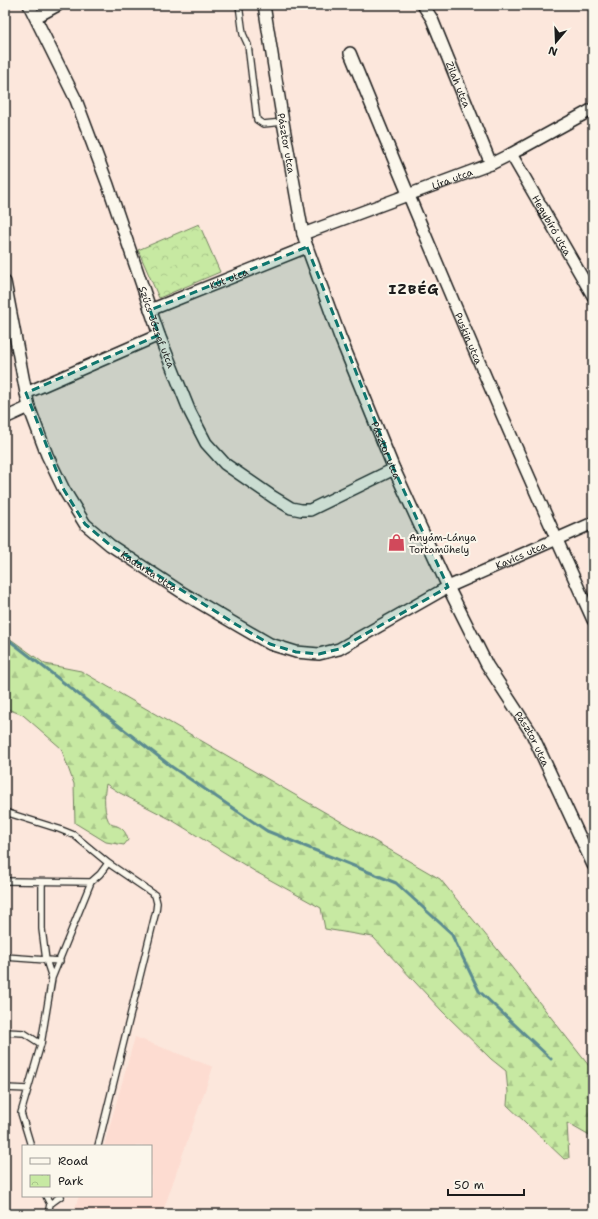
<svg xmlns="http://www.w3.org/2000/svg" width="598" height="1219" font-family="'Shantell Sans',sans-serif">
  <defs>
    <pattern id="forest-firs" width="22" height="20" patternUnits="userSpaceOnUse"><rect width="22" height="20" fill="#c7e9a2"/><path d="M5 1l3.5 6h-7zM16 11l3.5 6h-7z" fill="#aac78b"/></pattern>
    <pattern id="park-crowns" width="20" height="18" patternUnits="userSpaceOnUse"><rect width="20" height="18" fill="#c7e9a2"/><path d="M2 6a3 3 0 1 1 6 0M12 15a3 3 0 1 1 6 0" fill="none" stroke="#aac78b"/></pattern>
  </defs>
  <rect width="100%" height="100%" fill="#fce7dc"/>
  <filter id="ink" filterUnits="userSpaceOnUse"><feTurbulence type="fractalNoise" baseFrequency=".025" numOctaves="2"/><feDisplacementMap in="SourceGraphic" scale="8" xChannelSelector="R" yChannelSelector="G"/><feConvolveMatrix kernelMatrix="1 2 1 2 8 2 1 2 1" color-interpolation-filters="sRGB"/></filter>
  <g filter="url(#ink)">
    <path fill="#fddcd1" d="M 135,1037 L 213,1067 L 162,1214 L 73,1214 L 79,1196 L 151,1196 L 151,1146 L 104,1146 Z"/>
    <path fill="url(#forest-firs)" stroke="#72825f" d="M 5,635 L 45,664 L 81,671 L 440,879 L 502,955 L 593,1071 L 593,1138 L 567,1123 L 569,1158 L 564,1159 L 507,1105 L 508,1092 L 506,1071 L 491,1059 L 442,1011 L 373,937 L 325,929 L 321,908 L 256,872 L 170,819 L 120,793 L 106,784 C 104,792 103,817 111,824 C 112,825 115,825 117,826 C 124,829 126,833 128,840 L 124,845 L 106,842 L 75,823 L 74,784 L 61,748 L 23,715 L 5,708 Z"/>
    <path fill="url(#park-crowns)" stroke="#72825f" d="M 199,224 L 220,272 L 159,298 L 138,250 Z"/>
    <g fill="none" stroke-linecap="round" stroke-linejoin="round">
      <path stroke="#5b8c90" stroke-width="3" d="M 5,637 L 172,767 L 267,831 L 396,883 L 451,933 L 479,991 L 551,1059"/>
      <defs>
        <path id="service" d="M 239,5 L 243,34 L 248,45 L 257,120 L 263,124 L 283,122
          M 5,812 L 59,829 L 74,835 L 108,863 L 155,895 L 157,903 L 156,911 L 98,1146
          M 5,881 L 91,882
          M 42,882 L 42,929 L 46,960 L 52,978
          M 5,957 L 60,961
          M 5,1032 L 24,1033 L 41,1044
          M 5,1088 L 28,1089
          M 31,1146 L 21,1113 L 41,1044 L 52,978 L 91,882 L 100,874 L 108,863
          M 46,1196 L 50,1204
          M 48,1214 L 50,1204 L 61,1196"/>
        <g id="minor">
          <path id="s1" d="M 29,5 L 76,100 L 108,185 L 159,335 L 190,412 L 206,443 L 225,464 L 273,497 L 291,508 L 301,510 L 310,510 L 394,469"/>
          <path id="s2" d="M 264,5 L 283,122 L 303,234 L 307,247 L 340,337 L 394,469 L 448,587 L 487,665 L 532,734 L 593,865"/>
          <path id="s3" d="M 423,5 L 432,19 L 491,164"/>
          <path d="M 36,17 L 58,5"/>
          <path id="s4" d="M 350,53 C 428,244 508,433 593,620"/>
          <path id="s5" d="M 511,154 L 593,296"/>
          <path id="s6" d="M 303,234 L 491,164 L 511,154 L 593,109"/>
          <path id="s7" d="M 5,282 L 26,393 L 29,407 L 47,455 L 64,490 L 85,524 L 110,545 L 183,593 L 237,625 L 270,644 L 296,652 L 319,654 L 339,649 L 448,587 L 593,523"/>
          <path id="s8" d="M 150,310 L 307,247"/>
          <path d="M 26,393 L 159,335"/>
          <path d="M 5,418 L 29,407"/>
        </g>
      </defs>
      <use href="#service" stroke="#1c1c1c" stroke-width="8"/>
      <use href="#minor" stroke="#1c1c1c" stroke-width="14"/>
      <use href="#service" stroke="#fbf7ec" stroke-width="5.5"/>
      <use href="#minor" stroke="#fbf7ec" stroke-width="11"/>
    </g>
  </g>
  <path fill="#0f766e" fill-opacity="0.2" stroke="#0f766e" stroke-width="3" stroke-dasharray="8 5" stroke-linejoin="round" d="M 307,247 L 394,469 L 448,587 L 339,649 L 319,654 L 296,652 L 270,644 L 237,625 L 110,545 L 85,524 L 64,490 L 26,393 L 159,335 L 150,310 Z"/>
  <defs>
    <symbol id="shop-bare" viewBox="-9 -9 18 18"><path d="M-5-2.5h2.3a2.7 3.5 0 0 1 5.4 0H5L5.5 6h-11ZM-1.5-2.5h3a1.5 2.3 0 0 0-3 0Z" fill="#d1495b" stroke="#fbf7ec" stroke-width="2.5" paint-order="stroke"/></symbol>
  </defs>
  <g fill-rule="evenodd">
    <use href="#shop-bare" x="384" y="530" width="25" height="25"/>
  </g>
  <g text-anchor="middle" stroke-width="4" stroke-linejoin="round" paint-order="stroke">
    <g font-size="10" fill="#1c1c1c" stroke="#fbf7ec">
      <text dy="4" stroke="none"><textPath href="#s3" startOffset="87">Zilah utca</textPath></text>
      <text dy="4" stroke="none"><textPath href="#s2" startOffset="140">Pásztor utca</textPath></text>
      <text dy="4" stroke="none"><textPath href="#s6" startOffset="159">Líra utca</textPath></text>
      <text dy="4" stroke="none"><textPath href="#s5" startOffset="82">Hegybíró utca</textPath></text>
      <text dy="4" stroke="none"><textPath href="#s8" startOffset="85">Kút utca</textPath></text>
      <text dy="4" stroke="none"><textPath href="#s1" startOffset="347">Szűcs József utca</textPath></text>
      <text dy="4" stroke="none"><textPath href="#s4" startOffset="309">Puskin utca</textPath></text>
      <text dy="4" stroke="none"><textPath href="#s2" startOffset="464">Pásztor utca</textPath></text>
      <text dy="4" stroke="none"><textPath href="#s7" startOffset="754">Kavics utca</textPath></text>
      <text dy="4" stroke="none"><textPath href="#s7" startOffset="337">Kadarka utca</textPath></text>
      <text dy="4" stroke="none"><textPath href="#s2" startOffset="788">Pásztor utca</textPath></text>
    </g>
    <g font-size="10" fill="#1c1c1c" stroke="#fbf7ec" text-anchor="start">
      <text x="409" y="541">Anyám-Lánya<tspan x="409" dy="12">Tortaműhely</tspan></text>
    </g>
    <g font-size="14" font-weight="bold" letter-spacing="1" fill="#1c1c1c" stroke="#fbf7ec">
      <text x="414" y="294">IZBÉG</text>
    </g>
  </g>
  <rect width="598" height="1219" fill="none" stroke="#fbf7ec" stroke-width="20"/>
  <rect x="10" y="10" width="578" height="1199" fill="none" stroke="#1c1c1c" stroke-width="1.5" filter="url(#ink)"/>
  <rect x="22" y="1145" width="130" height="52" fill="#fbf7ec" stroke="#a29f99"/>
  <rect x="30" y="1158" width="20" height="6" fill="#fbf7ec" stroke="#a29f99"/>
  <text x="58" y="1165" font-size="12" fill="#1c1c1c">Road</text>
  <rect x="30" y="1175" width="20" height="12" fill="url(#park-crowns)" stroke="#a29f99"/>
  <text x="58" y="1185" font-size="12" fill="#1c1c1c">Park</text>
  <g transform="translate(556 42) rotate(199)" stroke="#fbf7ec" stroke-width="3" paint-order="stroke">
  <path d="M0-3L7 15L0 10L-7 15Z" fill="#1c1c1c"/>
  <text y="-6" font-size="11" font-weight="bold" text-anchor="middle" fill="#1c1c1c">N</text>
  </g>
  <path d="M448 1189v6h76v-6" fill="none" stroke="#1c1c1c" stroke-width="2"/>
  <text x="454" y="1189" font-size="12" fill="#1c1c1c" stroke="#fbf7ec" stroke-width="3" paint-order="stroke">50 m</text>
</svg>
